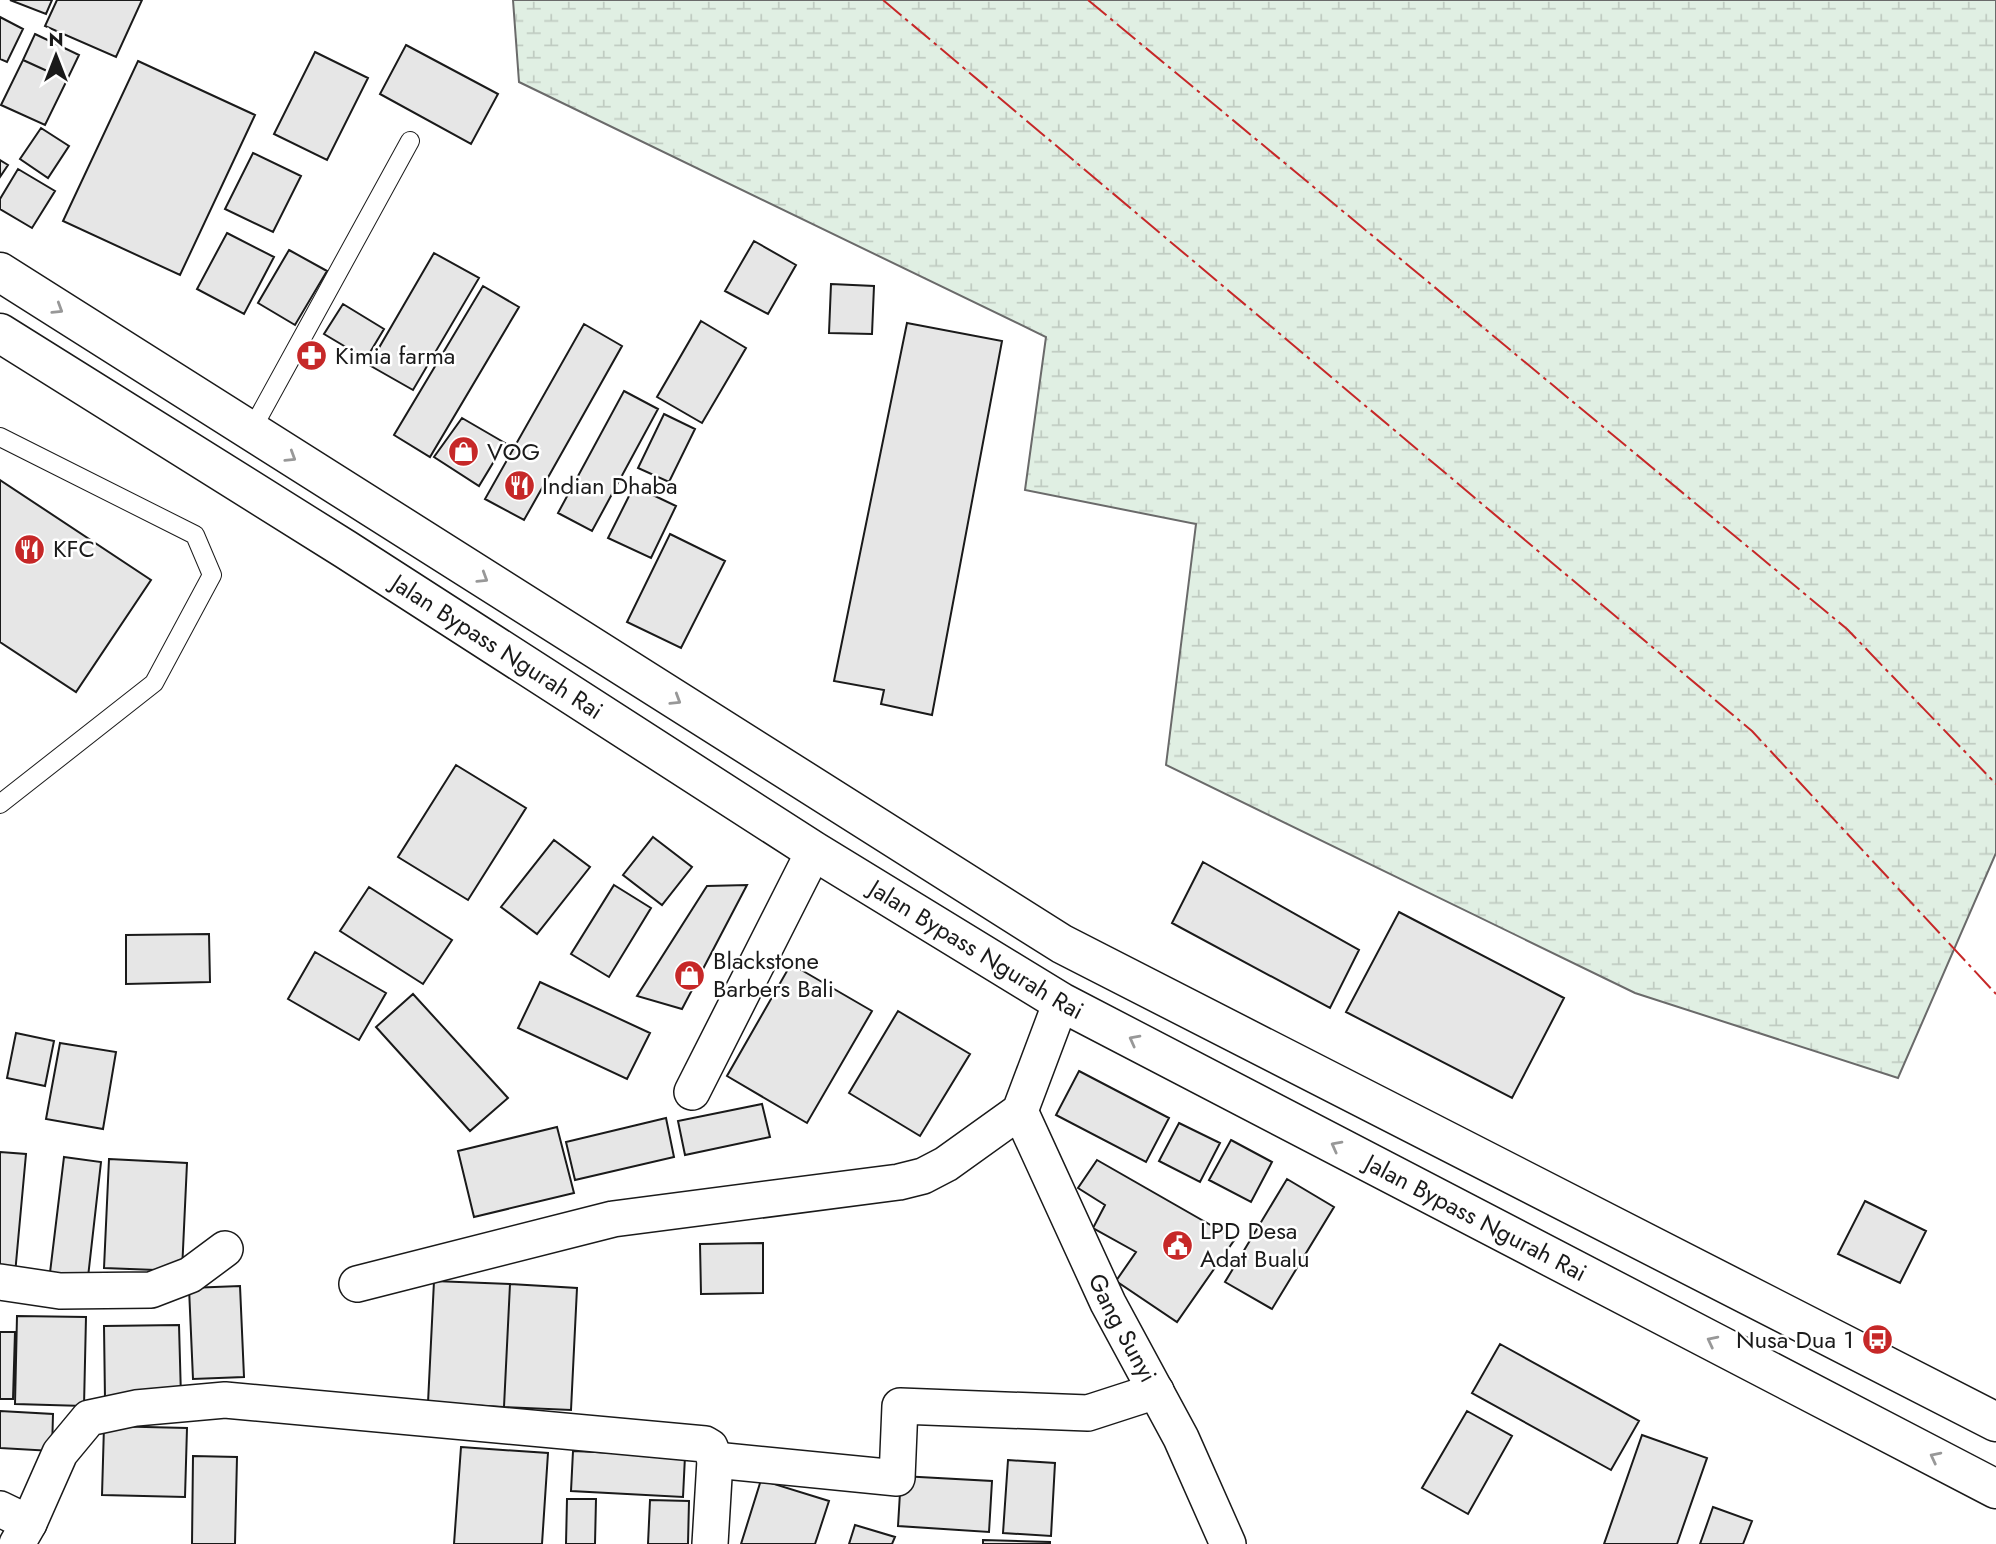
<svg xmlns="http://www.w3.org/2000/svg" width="1996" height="1544" font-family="Jost,sans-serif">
  <defs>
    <pattern id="wetland-marsh" width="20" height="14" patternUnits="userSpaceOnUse" patternTransform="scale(1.75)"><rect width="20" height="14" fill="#e0efe3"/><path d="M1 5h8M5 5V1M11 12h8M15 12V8" fill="none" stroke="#c0ccc2"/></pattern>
  </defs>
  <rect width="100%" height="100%" fill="#fff"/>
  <path fill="url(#wetland-marsh)" stroke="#6a6a6a" stroke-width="2" d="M 513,0 L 1996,0 L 1996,853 L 1898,1078 L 1635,993 L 1166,765 L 1196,524 L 1025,490 L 1046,337 L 519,82 Z"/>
  <path fill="#e6e6e6" stroke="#1a1a1a" stroke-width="2" d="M 10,0 L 52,0 L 46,14 Z
    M 57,0 L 142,0 L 116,57 L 45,26 Z
    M 0,17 L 23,29 L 7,62 L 0,59 Z
    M 35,34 L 79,55 L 67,80 L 23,60 Z
    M 406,45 L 498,94 L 471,144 L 380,94 Z
    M 315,52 L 368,78 L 327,160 L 274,134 Z
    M 23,60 L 67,80 L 45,125 L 1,105 Z
    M 138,61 L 255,115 L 180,275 L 63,221 Z
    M 41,128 L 69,146 L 48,178 L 20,159 Z
    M 253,153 L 301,176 L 273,232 L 225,209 Z
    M 0,160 L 8,165 L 0,177 Z
    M 18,169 L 55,191 L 32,228 L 0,209 L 0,199 Z
    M 227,233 L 274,257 L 244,314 L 197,289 Z
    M 754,241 L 796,265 L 768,314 L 725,291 Z
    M 289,250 L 327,271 L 295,325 L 258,303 Z
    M 434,253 L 479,278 L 413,390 L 369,365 Z
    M 831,284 L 874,286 L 872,334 L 829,333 Z
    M 483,286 L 519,307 L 430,457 L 394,435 Z
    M 343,304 L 384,329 L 366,359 L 324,334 Z
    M 701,321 L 746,348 L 702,423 L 657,397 Z
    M 907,323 L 1002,341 L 932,715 L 881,704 L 884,690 L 834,681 Z
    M 584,324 L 622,346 L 524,520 L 485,499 Z
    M 624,391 L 658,409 L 592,531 L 558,513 Z
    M 664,414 L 695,429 L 669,482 L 638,468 Z
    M 462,418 L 505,443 L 479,486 L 434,457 Z
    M 0,480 L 151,580 L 76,692 L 0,642 Z
    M 634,486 L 676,506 L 651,558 L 608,538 Z
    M 670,534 L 725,561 L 681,648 L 627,622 Z
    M 456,765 L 526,808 L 468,900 L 398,857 Z
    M 653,837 L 692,867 L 662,905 L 623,875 Z
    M 554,840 L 590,867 L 537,934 L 501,907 Z
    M 1203,862 L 1359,950 L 1330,1008 L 1172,923 Z
    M 614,885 L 651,908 L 609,977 L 571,954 Z
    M 747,885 L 682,1009 L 637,996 L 707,886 Z
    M 369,887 L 452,940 L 423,984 L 340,931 Z
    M 1399,912 L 1564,998 L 1512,1098 L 1346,1012 Z
    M 209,934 L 210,982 L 126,984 L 126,935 Z
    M 315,952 L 386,993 L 359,1040 L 288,999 Z
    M 791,964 L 872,1011 L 807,1123 L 727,1076 Z
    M 540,982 L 650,1033 L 627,1079 L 518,1028 Z
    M 413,994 L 508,1098 L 470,1131 L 376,1027 Z
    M 898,1011 L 970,1054 L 920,1136 L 849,1093 Z
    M 16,1033 L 54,1041 L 45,1086 L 7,1078 Z
    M 60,1043 L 116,1052 L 103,1129 L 46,1119 Z
    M 1079,1071 L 1169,1118 L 1146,1162 L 1056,1115 Z
    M 762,1104 L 770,1137 L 685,1155 L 678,1121 Z
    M 666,1118 L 674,1157 L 575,1180 L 566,1142 Z
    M 1179,1123 L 1220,1143 L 1200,1182 L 1159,1161 Z
    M 557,1127 L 574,1193 L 474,1217 L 458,1151 Z
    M 1231,1140 L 1272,1162 L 1251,1202 L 1209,1180 Z
    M 0,1152 L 26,1154 L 15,1274 L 0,1273 Z
    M 64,1157 L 101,1162 L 87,1286 L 49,1281 Z
    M 109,1159 L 187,1163 L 182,1271 L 104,1268 Z
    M 1097,1160 L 1235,1239 L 1177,1322 L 1116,1281 L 1136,1252 L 1093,1228 L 1105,1205 L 1078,1188 Z
    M 1287,1179 L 1334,1207 L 1272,1309 L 1225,1282 Z
    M 1865,1201 L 1926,1231 L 1900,1283 L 1838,1254 Z
    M 763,1243 L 763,1293 L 701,1294 L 700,1244 Z
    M 434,1281 L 510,1284 L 504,1407 L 428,1403 Z
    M 510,1284 L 577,1288 L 571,1410 L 504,1407 Z
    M 240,1286 L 244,1377 L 193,1379 L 189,1288 Z
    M 17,1316 L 86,1317 L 84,1406 L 15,1404 Z
    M 179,1325 L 181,1397 L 105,1399 L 104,1326 Z
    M 0,1332 L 15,1332 L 13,1399 L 0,1399 Z
    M 1500,1344 L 1639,1421 L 1611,1470 L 1472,1393 Z
    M 0,1411 L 53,1414 L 52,1451 L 0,1448 Z
    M 1467,1411 L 1512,1436 L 1468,1514 L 1422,1488 Z
    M 104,1426 L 187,1428 L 185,1497 L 102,1495 Z
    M 1642,1435 L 1707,1458 L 1677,1544 L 1604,1544 Z
    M 461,1447 L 548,1453 L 542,1544 L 454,1544 Z
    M 573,1451 L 685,1456 L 683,1497 L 571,1491 Z
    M 193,1456 L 237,1457 L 235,1544 L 192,1544 Z
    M 1008,1460 L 1055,1463 L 1051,1536 L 1003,1533 Z
    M 901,1476 L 992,1481 L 989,1532 L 898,1526 Z
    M 761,1480 L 829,1501 L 815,1544 L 741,1544 Z
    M 567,1499 L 596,1499 L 595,1544 L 566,1544 Z
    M 650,1500 L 689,1501 L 688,1544 L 648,1544 Z
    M 1713,1507 L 1752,1521 L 1743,1544 L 1700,1544 Z
    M 855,1525 L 895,1537 L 892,1544 L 849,1544 Z
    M 983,1540 L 1050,1542 L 1050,1544 L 983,1544 Z"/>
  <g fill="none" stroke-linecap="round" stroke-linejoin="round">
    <defs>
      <path id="service" d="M 251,431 L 410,141
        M 0,437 L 195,535 L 212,575 L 154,683 L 0,804"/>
      <g id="minor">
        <path d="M 692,1092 L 814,851"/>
        <path id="s1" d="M 1020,1111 L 1108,1303 L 1181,1438 L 1228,1544"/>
        <path d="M 0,1282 L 60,1291 L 151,1290 L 190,1275 L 225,1249"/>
        <path d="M 357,1284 L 613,1219 L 899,1182 L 923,1176 L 946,1164 L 1020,1111 L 1061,1002"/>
        <path d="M 715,1460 L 897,1478 L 900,1406 L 1088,1413 L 1156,1391"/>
        <path d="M 0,1509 L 29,1523"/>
        <path d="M 17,1544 L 29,1523 L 60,1453 L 89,1418 L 136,1408 L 225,1400 L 705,1444 L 710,1447 L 715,1460 L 710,1544"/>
      </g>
      <g id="trunk">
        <path d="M 0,272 L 1062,944 L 1996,1422"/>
        <path id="s2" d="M 0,333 L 345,549 L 814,851 L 1061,1002 L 1996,1489"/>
      </g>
    </defs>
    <use href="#service" stroke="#1a1a1a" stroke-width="20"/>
    <use href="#minor" stroke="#1a1a1a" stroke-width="38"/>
    <use href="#trunk" stroke="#1a1a1a" stroke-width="41"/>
    <use href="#service" stroke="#fff" stroke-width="18"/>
    <use href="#minor" stroke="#fff" stroke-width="35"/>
    <use href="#trunk" stroke="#fff" stroke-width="38"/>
    <path stroke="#c62828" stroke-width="2" stroke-dasharray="24 5 3.5 5" stroke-linecap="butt" d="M 883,0 L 1752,731 L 1996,994
      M 1088,0 L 1847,629 L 1996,784"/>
  </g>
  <defs><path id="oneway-chevron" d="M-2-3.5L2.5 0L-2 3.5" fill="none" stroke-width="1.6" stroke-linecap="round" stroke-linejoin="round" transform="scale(1.75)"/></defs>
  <g stroke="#989898">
    <use href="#oneway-chevron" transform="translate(58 309) rotate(32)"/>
    <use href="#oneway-chevron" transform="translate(291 457) rotate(32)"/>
    <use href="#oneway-chevron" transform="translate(483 578) rotate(32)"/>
    <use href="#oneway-chevron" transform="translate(676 700) rotate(32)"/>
    <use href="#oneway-chevron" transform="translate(1134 1040) rotate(-152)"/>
    <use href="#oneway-chevron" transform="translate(1336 1146) rotate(-152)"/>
    <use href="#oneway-chevron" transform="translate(1712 1341) rotate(-153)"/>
    <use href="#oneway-chevron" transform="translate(1935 1457) rotate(-153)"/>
  </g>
  <defs>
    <symbol id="pharmacy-disc" viewBox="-11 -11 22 22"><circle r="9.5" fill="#c62828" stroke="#fff"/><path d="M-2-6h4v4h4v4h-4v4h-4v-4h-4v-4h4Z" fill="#fff"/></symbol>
    <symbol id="shop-disc" viewBox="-11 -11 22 22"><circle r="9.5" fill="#c62828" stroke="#fff"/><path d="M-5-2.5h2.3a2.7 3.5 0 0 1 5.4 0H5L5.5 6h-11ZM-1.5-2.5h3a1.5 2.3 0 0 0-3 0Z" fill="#fff"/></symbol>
    <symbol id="restaurant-disc" viewBox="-11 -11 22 22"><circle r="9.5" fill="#c62828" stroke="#fff"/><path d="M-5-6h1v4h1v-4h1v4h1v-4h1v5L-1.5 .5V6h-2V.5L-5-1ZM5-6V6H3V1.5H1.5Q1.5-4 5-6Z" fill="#fff"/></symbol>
    <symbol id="civic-disc" viewBox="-11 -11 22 22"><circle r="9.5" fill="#c62828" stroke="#fff"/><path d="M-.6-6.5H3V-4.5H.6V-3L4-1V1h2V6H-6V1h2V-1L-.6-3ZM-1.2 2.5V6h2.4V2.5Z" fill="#fff"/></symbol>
    <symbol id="bus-disc" viewBox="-11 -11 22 22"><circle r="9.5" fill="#c62828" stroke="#fff"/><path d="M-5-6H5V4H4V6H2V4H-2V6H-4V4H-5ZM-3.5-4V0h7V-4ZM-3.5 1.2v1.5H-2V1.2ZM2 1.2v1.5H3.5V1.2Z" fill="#fff"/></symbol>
  </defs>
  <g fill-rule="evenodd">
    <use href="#pharmacy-disc" x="294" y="338" width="35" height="35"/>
    <use href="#shop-disc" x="446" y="434" width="35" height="35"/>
    <use href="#restaurant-disc" x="502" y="468" width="35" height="35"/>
    <use href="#restaurant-disc" x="12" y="532" width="35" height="35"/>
    <use href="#shop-disc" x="672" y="958" width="35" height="35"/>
    <use href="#civic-disc" x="1160" y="1228" width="35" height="35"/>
    <use href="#bus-disc" x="1860" y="1322" width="35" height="35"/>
  </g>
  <g text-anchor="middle" stroke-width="5" stroke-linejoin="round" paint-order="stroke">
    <g font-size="24" fill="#1a1a1a" stroke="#fff" text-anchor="start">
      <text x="335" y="364">Kimia farma</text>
      <text x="487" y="460">VOG</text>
      <text x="542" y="494">Indian Dhaba</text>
      <text x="53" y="557">KFC</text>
      <text x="713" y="969">Blackstone<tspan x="713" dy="28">Barbers Bali</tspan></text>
      <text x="1200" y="1239">LPD Desa<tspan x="1200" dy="28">Adat Bualu</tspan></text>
      <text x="1854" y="1348" text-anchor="end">Nusa Dua 1</text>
    </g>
    <g font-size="24" fill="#1a1a1a" stroke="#fff">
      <text dy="8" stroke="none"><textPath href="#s2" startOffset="588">Jalan Bypass Ngurah Rai</textPath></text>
      <text dy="8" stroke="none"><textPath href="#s2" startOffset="1155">Jalan Bypass Ngurah Rai</textPath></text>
      <text dy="8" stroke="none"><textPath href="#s2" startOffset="1722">Jalan Bypass Ngurah Rai</textPath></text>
      <text dy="8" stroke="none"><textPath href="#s1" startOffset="240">Gang Sunyi</textPath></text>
    </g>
  </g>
  <g transform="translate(56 56)" stroke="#ffffff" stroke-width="5" paint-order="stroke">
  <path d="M0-5L12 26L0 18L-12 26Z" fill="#1a1a1a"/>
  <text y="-10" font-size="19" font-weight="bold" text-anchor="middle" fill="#1a1a1a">N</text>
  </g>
</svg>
